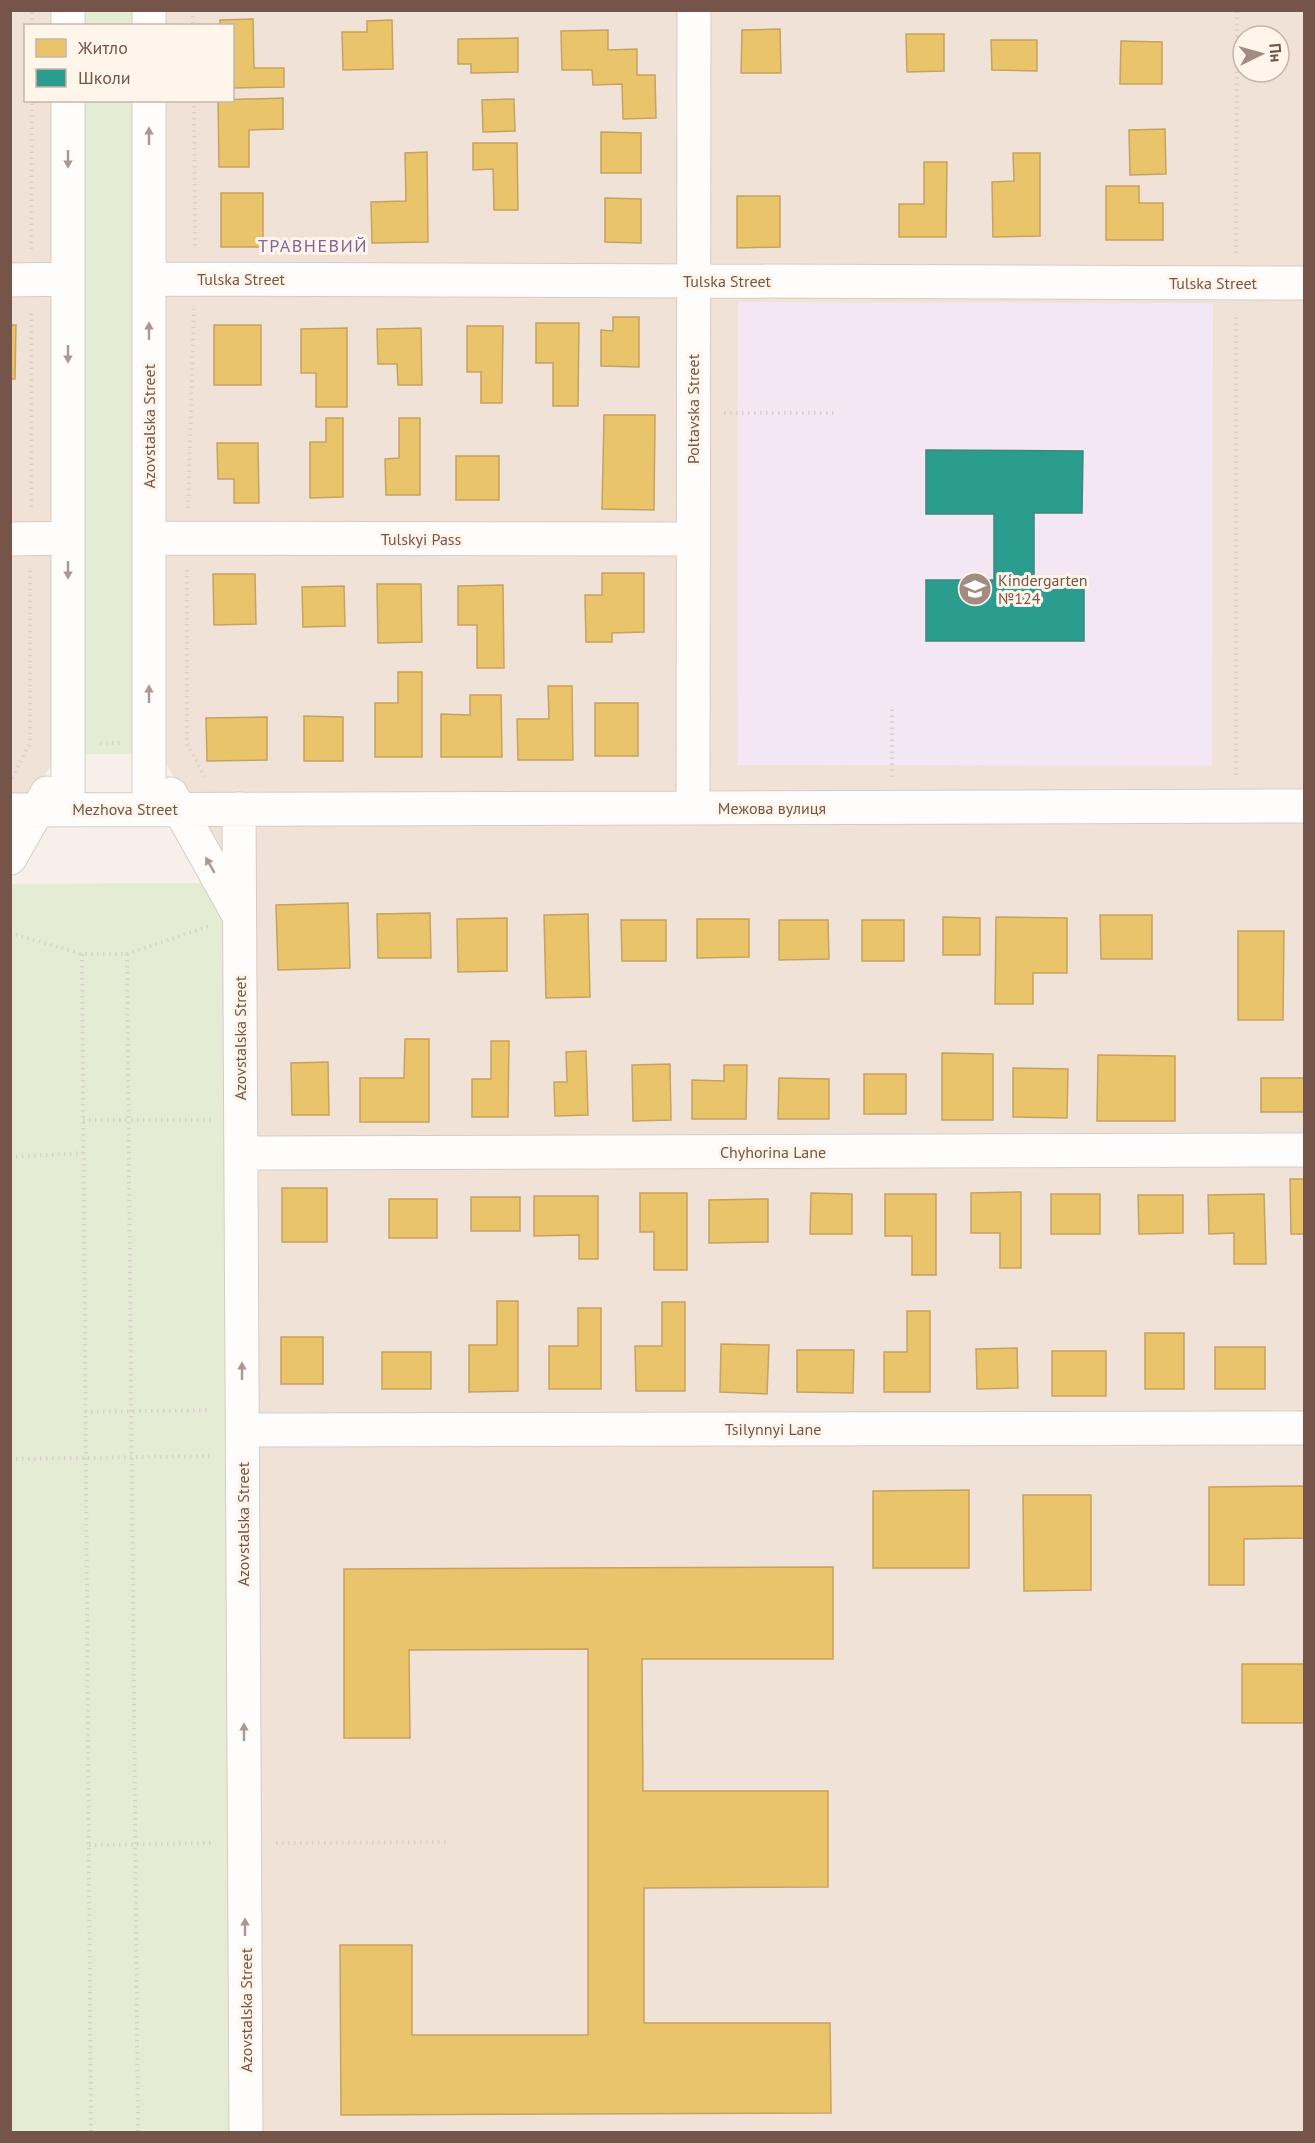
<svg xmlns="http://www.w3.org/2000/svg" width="1315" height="2143" font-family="'PT Sans',sans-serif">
  <rect width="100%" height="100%" fill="#f7f0e9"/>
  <path fill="#f0e2d6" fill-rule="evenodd" d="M 11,11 L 60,11 L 60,25 L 26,26 L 26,100 L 60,101 L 59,750 L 11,836 Z
    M 159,11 L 1304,11 L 1304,2132 L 252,2132 L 245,903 L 159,751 L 159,101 L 232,100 L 232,26 L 159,25 ZM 1243,36 L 1279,36 L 1279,72 L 1243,72 Z"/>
  <path fill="#f2e7f2" d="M 738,302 L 1213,303 L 1212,766 L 737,765 Z"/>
  <path fill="#e4edd3" d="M 77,11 L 140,11 L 140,25 L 77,26 Z
    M 77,101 L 140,101 L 139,754 L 75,754 Z
    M 211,883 L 231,919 L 239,2132 L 11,2132 L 10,884 Z"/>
  <path fill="#e9c46a" stroke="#c6a360" stroke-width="1.5" d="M 253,19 L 254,68 L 284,68 L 284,87 L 232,88 L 232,26 L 220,26 L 220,20 Z
    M 392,20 L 393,69 L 343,70 L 342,32 L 367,32 L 367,21 Z
    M 780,29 L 781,73 L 741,73 L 742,30 Z
    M 608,30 L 608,50 L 637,49 L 637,75 L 655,75 L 656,118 L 623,119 L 622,84 L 593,85 L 592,70 L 562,70 L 561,31 Z
    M 906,34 L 944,34 L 944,71 L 907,72 Z
    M 518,38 L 518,72 L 471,73 L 471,64 L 458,64 L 458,39 Z
    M 991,40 L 1037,40 L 1037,71 L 992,70 Z
    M 1121,41 L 1162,42 L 1162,84 L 1120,84 Z
    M 283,98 L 283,129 L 249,130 L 249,167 L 219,167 L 218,100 Z
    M 514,99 L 515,131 L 483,132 L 482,100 Z
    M 1165,129 L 1166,174 L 1130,175 L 1129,130 Z
    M 601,132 L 641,133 L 641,173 L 601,173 Z
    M 473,143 L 517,143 L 518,210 L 494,210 L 493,169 L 473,170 Z
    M 427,152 L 428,242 L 372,243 L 371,202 L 406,201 L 405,153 Z
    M 1013,153 L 1040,153 L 1040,236 L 993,237 L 992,182 L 1014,181 Z
    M 924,162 L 947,162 L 946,237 L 899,237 L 899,204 L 924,204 Z
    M 1106,186 L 1139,186 L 1139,203 L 1163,203 L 1163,240 L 1106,240 Z
    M 221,193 L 263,193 L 263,247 L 221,247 Z
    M 737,196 L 780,196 L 780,247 L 737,248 Z
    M 605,198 L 641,199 L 641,243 L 605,242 Z
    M 613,317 L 639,317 L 639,367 L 601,366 L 601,330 L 613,331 Z
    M 536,323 L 579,323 L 578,406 L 553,406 L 553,363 L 536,363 Z
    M 10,325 L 16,325 L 15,379 L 10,379 Z
    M 214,325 L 261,325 L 261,385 L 214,385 Z
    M 467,326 L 503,326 L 502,403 L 481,403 L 481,372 L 467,372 Z
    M 347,328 L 347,407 L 316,407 L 316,373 L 301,373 L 301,329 Z
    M 421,328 L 422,385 L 398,385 L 397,364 L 378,364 L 377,329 Z
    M 604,415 L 655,415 L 654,510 L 602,509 Z
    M 326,418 L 343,418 L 343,497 L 310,498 L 310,442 L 326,442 Z
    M 399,418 L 420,418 L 420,495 L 386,495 L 385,459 L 399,458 Z
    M 217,443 L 258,443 L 259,503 L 234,503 L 234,479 L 218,479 Z
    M 456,456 L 499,456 L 499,500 L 456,500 Z
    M 602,573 L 644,573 L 644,632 L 612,633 L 612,642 L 586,642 L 585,595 L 602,595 Z
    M 213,574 L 255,574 L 256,624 L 214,625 Z
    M 377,584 L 421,584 L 422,642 L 378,643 Z
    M 503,585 L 504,668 L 477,668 L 477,625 L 458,625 L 458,586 Z
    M 344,586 L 345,626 L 303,627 L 302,587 Z
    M 398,672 L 422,672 L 422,757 L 375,757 L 375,703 L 398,703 Z
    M 548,686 L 572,686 L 573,760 L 518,760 L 517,719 L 549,719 Z
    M 470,695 L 501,695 L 502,757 L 441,757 L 441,714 L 470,715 Z
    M 595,703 L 638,703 L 638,756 L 595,756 Z
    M 304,716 L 343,717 L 343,761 L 304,761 Z
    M 267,717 L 267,760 L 207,761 L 206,718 Z
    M 348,903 L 350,968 L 278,970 L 276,905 Z
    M 430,913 L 431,958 L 378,958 L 377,914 Z
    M 588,914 L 590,997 L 546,998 L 544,915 Z
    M 1100,915 L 1152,915 L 1152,959 L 1101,959 Z
    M 943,917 L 980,918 L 980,955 L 943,955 Z
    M 996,917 L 1067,918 L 1067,973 L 1033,973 L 1033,1004 L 995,1004 Z
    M 507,918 L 507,971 L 458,972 L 457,919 Z
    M 697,919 L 749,919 L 749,957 L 697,958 Z
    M 621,920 L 666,920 L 666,961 L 622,961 Z
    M 779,920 L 828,920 L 829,959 L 779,960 Z
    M 862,920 L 904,920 L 904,961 L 862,961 Z
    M 1238,931 L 1284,931 L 1283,1020 L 1238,1020 Z
    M 405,1039 L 429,1039 L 429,1122 L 360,1122 L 360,1078 L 404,1078 Z
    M 491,1041 L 509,1041 L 508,1117 L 472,1117 L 472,1079 L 491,1079 Z
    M 586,1051 L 588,1115 L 555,1116 L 554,1082 L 567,1082 L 566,1052 Z
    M 942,1053 L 993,1054 L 993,1120 L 942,1120 Z
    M 1098,1055 L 1175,1056 L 1175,1121 L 1097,1121 Z
    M 328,1062 L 329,1115 L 292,1115 L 291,1063 Z
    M 670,1064 L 671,1120 L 633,1121 L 632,1065 Z
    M 724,1065 L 747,1065 L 746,1119 L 692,1119 L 692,1080 L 724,1081 Z
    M 1013,1068 L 1068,1069 L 1067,1118 L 1013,1117 Z
    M 864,1074 L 906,1074 L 906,1114 L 864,1114 Z
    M 779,1078 L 829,1079 L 829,1119 L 778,1119 Z
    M 1261,1078 L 1304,1078 L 1304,1112 L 1261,1112 Z
    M 1290,1179 L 1304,1179 L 1304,1234 L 1291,1234 Z
    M 282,1188 L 327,1188 L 327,1242 L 282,1242 Z
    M 1021,1192 L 1021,1268 L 1000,1268 L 1000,1233 L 971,1233 L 971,1193 Z
    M 640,1193 L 687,1193 L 687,1270 L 654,1270 L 654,1232 L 640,1232 Z
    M 811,1193 L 852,1194 L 852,1234 L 810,1234 Z
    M 885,1194 L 936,1194 L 936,1275 L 912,1275 L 912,1236 L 885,1236 Z
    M 1051,1194 L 1100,1194 L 1100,1234 L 1051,1234 Z
    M 1264,1194 L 1266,1264 L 1234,1264 L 1234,1233 L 1209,1234 L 1208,1195 Z
    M 1138,1195 L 1183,1195 L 1183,1233 L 1139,1234 Z
    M 534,1196 L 598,1196 L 598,1259 L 579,1259 L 579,1235 L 534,1236 Z
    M 471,1197 L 520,1197 L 520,1231 L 471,1231 Z
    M 389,1199 L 437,1199 L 437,1238 L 389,1238 Z
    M 768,1199 L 768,1242 L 709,1243 L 709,1200 Z
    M 497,1301 L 518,1301 L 518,1391 L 469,1392 L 469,1345 L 497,1345 Z
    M 662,1302 L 685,1302 L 685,1391 L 636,1391 L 635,1346 L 662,1346 Z
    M 578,1308 L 601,1308 L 601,1389 L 549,1389 L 549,1346 L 578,1346 Z
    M 907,1311 L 930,1311 L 930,1392 L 884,1392 L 884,1352 L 907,1352 Z
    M 1145,1333 L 1184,1333 L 1184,1389 L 1145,1389 Z
    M 281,1337 L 323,1337 L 323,1384 L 281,1384 Z
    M 721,1344 L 769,1345 L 767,1394 L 720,1392 Z
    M 1215,1347 L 1265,1347 L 1265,1389 L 1215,1389 Z
    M 1017,1348 L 1018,1388 L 977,1389 L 976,1349 Z
    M 797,1350 L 854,1350 L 853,1393 L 797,1392 Z
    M 1052,1351 L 1106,1351 L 1106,1396 L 1052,1396 Z
    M 382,1352 L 431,1352 L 431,1389 L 382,1389 Z
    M 1304,1486 L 1304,1538 L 1244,1539 L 1244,1585 L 1209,1585 L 1209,1487 Z
    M 969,1490 L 969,1568 L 873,1568 L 873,1491 Z
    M 1023,1495 L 1091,1495 L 1091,1590 L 1024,1591 Z
    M 833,1567 L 833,1659 L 642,1659 L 643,1791 L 828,1791 L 828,1887 L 644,1888 L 644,2023 L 830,2023 L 831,2113 L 341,2115 L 340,1945 L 412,1945 L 412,2035 L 588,2035 L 588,1649 L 409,1650 L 410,1738 L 344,1738 L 344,1569 Z
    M 1242,1664 L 1304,1664 L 1304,1723 L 1242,1723 Z"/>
  <path fill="#2a9d8f" stroke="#40877a" stroke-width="1.5" d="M 926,450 L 1083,451 L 1082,513 L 1034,513 L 1034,580 L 1084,580 L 1084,641 L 926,641 L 926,580 L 994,580 L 994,514 L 926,514 Z"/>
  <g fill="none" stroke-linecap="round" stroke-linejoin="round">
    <defs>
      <path id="minor" d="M 149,10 L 149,26
        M 68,26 L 68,10
        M 68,100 L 68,809
        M 149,100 L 149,809
        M 149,279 L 1304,283
        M 10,280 L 67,279
        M 149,538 L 693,539
        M 10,539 L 68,538
        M 171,794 L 238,914
        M 693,808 L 694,10
        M 239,809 L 246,2132
        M 10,810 L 1304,806
        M 10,858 L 47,793
        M 241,1153 L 1304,1150
        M 242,1430 L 1304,1428"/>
    </defs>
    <use href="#minor" stroke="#d6ccc6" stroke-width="35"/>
    <path stroke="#dad0cc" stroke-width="4" stroke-dasharray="1.5 4.5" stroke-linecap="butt" d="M 193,10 L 193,26
      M 32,26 L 32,10
      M 194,100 L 195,247
      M 31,249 L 32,100
      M 1236,253 L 1237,10
      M 724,413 L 835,413
      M 31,507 L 31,310
      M 188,508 L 194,309
      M 187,570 L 187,743 L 206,779
      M 100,743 L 120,743
      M 1236,775 L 1236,314
      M 892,777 L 892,706
      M 12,778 L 30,743 L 30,568
      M 10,933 L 82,954 L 127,954 L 209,926
      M 82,954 L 91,2132
      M 127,954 L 138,2132
      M 83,1120 L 211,1120
      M 10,1157 L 83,1153
      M 85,1412 L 211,1410
      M 10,1459 L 211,1456
      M 276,1843 L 450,1842
      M 89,1845 L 215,1843"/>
    <use href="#minor" stroke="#fefdfc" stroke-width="33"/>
  </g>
  <defs><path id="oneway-solid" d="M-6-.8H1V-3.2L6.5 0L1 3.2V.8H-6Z" transform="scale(1.5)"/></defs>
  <g fill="#ac9891">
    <use href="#oneway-solid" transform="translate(149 136) rotate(-90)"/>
    <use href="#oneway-solid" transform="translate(68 159) rotate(90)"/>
    <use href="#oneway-solid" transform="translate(149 331) rotate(-90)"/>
    <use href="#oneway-solid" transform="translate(68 354) rotate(90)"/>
    <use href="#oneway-solid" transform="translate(68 570) rotate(90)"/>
    <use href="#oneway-solid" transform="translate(149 694) rotate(-90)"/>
    <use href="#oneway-solid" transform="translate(210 865) rotate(-120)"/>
    <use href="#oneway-solid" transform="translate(242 1371) rotate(-90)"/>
    <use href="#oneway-solid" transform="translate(244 1732) rotate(-90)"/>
    <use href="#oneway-solid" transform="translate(245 1927) rotate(-90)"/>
  </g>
  <defs>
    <symbol id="school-disc" viewBox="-11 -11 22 22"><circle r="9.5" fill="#a28b81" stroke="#fff5ea"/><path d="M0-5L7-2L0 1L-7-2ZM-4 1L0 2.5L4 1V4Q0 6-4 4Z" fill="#fff"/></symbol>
  </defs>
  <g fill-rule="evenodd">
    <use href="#school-disc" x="956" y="570" width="38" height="38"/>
  </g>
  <g text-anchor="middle" stroke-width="6" stroke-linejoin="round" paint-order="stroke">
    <g font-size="16" fill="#755549" stroke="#fff5ea">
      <text x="241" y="285">Tulska Street</text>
      <text x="727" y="287">Tulska Street</text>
      <text x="1213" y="289">Tulska Street</text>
      <text transform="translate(693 409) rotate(-90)" y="6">Poltavska Street</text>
      <text transform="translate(149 426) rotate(-90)" y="6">Azovstalska Street</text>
      <text x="421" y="545">Tulskyi Pass</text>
      <text x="772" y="814">Межова вулиця</text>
      <text x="125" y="815">Mezhova Street</text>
      <text transform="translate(240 1038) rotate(-90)" y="6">Azovstalska Street</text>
      <text x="773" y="1158">Chyhorina Lane</text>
      <text x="773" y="1435">Tsilynnyi Lane</text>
      <text transform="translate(243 1524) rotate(-90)" y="6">Azovstalska Street</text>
      <text transform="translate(246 2010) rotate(-90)" y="6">Azovstalska Street</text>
    </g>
    <g font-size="16" fill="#755549" stroke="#fff5ea" text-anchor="start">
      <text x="998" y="586">Kindergarten<tspan x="998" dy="18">№124</tspan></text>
    </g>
    <g font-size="18" letter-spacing="1.5" fill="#836499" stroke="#fff5ea">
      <text x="313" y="252">ТРАВНЕВИЙ</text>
    </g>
  </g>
  <rect width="1315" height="2143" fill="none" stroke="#755549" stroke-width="24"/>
  <rect x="24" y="24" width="210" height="78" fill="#fff5ea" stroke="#c8b5aa" stroke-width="1.5"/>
  <rect x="36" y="39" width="30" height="18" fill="#e9c46a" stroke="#c8b5aa" stroke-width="1.5"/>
  <text x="78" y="54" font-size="18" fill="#755549">Житло</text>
  <rect x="36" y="69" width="30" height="18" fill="#2a9d8f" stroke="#c8b5aa" stroke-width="1.5"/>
  <text x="78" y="84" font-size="18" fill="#755549">Школи</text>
  <g transform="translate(1261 54) rotate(85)"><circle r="28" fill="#fff5ea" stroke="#c8b5aa" stroke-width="1.5"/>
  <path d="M0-4.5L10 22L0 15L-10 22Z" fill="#a28b81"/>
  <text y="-9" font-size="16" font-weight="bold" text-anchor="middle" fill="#755549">Пн</text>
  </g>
</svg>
